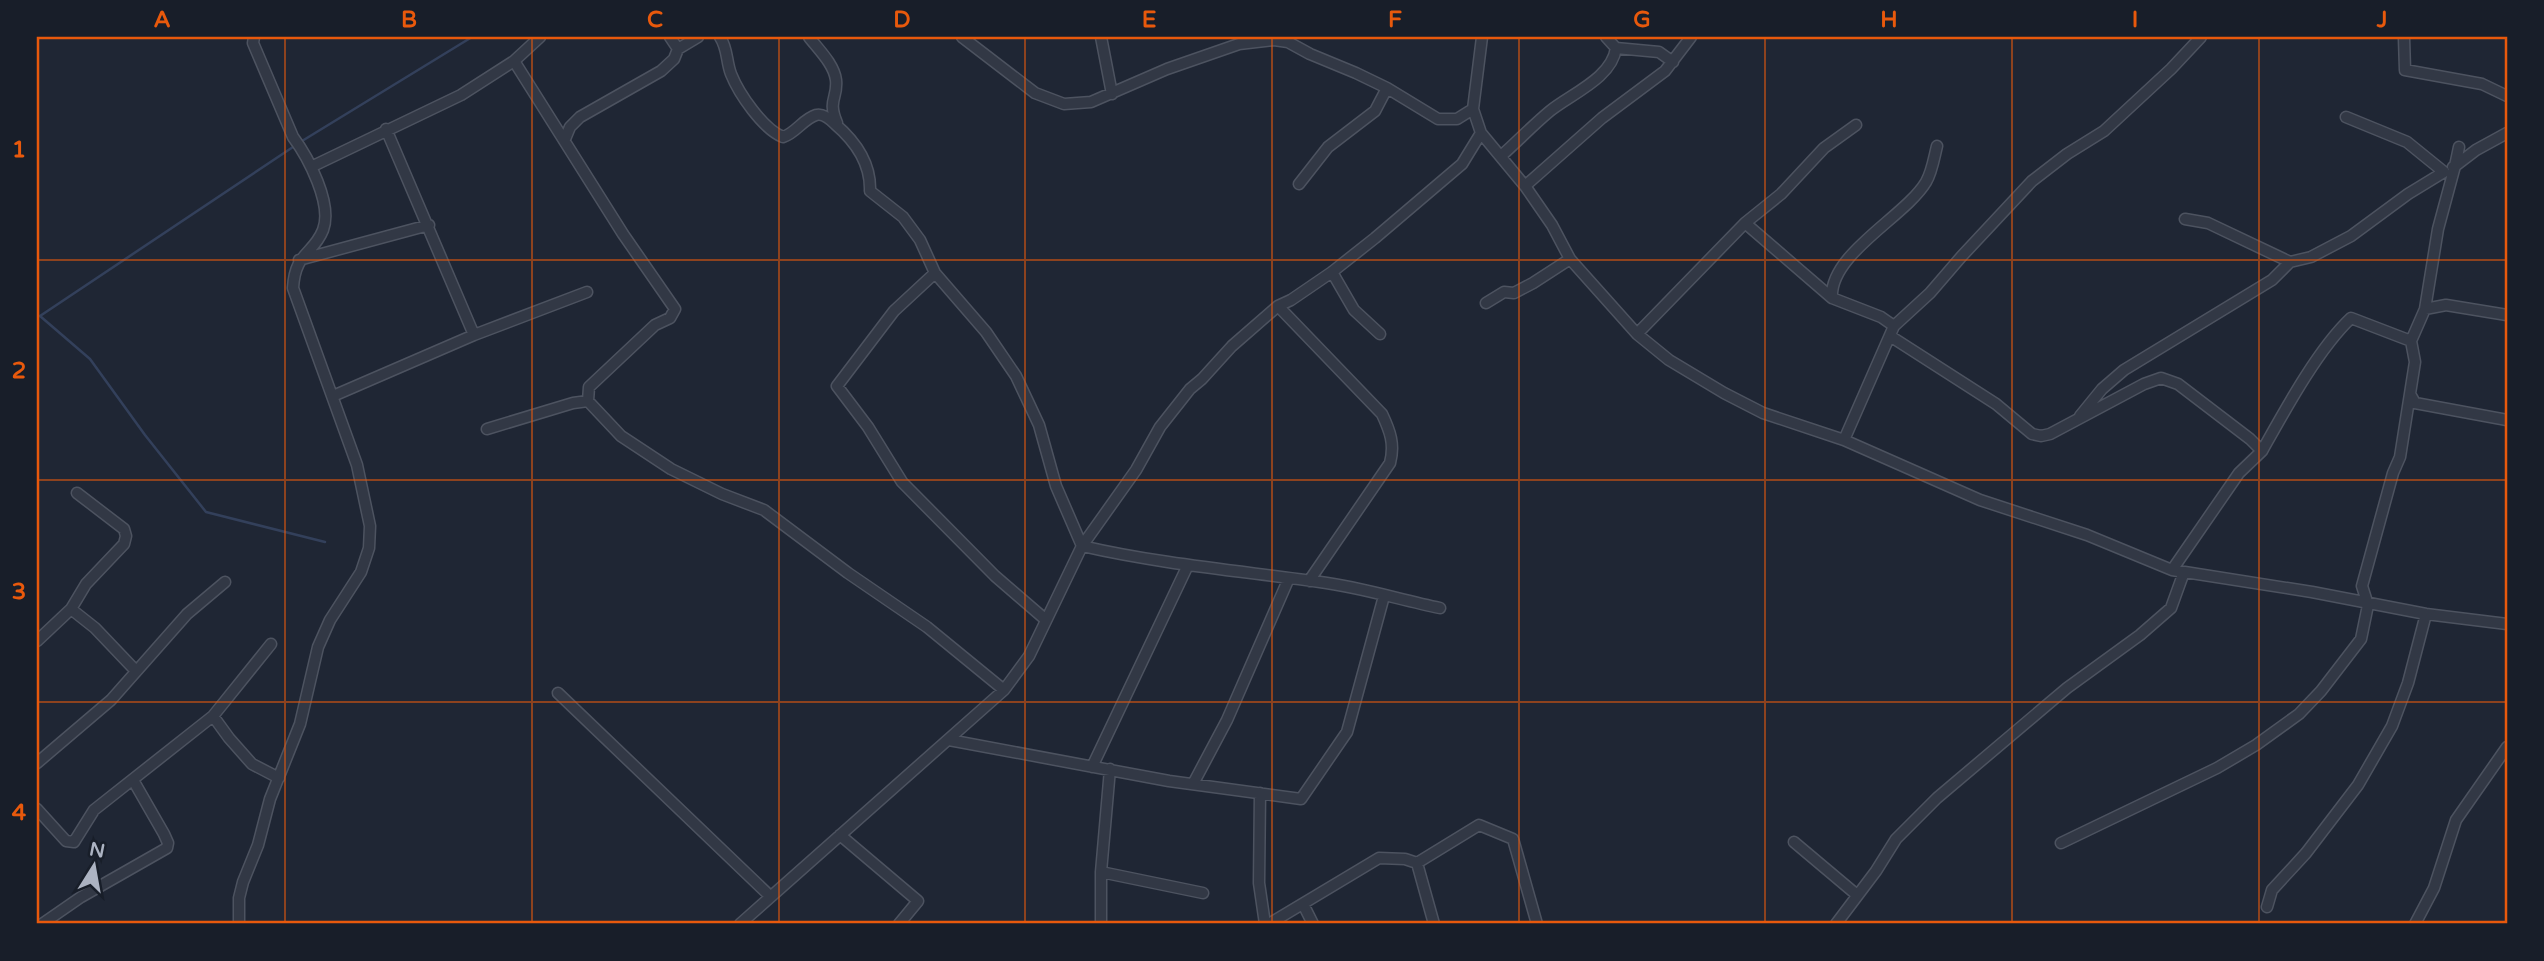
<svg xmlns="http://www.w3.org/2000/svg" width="2544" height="961" font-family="'Varela Round',sans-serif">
  <rect width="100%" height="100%" fill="#1f2634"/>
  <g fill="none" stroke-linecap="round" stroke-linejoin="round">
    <path stroke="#33405b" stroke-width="2.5" d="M 302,141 L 472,37
      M 37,316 L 40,316 L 296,145
      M 40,316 L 90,359 L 145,435 L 206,512 L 325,542"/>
    <defs>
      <path id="minor" d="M 670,37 L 678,49
        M 720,37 C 728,49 726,61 731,74 C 739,94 763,129 783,137 C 796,133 803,119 816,115 C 823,113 830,119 835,124 C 855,141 871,163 870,191 L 903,217 L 920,240 L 935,273 L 986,332 L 1016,376 L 1039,425 L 1056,486 L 1082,546 C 1160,564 1241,571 1320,582 C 1360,587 1401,600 1440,608
        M 809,37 C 818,49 834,64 836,80 C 838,99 827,99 837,123
        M 962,37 L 1035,93 L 1064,104 L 1091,102 L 1167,69 L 1239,44 L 1274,40 L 1288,42 L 1310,54 L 1356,73 L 1387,88 L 1438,119 L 1457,119 L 1473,109
        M 1101,37 L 1112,94
        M 1482,37 L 1473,109 L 1481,133 L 1525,186 L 1552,225 L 1570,259 L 1637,334 L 1669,360 L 1724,393 L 1763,413 L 1844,440 L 1980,500 L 2087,535 L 2172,570 L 2312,592 L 2426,614 L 2507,624
        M 2404,38 L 2405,70 L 2482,84 L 2507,96
        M 1616,48 L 1659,52 L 1673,62
        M 514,61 L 623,234 L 675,309 L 670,318 L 655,325 L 589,387 L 588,401 L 621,436 L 671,469 L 722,494 L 764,510 L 848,573 L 927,627 L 1004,690
        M 386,129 L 474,335
        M 565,139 L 570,127 L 580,117 L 661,71 L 674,59 L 678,49 L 698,37
        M 1501,156 C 1518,141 1533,125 1550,111 C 1571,94 1612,78 1616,48 L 1606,37
        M 311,167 L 461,95 L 514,61 L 540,37
        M 2453,167 L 2455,166 L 2459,147
        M 1299,184 L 1328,147 L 1375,111 L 1387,88
        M 1525,186 L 1602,118 L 1665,71 L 1691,37
        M 2185,219 L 2208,223 L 2290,262 L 2311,257 L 2351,236 L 2408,194 L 2444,172 L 2407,142 L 2346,117
        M 1745,223 L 1832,298
        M 299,260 L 429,225
        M 1332,272 L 1354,310 L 1380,334
        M 935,273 L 894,311 L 837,386 L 868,427 L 902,482 L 995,576 L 1046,620
        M 1486,303 L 1504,292 L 1514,293 L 1533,283 L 1570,259
        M 1278,306 L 1382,414 C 1390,431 1395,444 1390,463 L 1309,581
        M 2425,309 L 2446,305 L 2507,315
        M 1894,326 L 1930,293 L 1961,257 L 2032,181 L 2067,154 L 2104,131 L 2171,69 L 2201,37
        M 1637,334 L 1745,223 L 1781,194 L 1824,148 L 1856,125
        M 1890,336 L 1996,404 L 2032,434 L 2041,436 L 2050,434 L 2144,384 L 2161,378 L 2178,384 L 2250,439 L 2262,451 C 2285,410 2318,349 2351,318 L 2411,341
        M 2410,394 L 2415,403 L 2507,420
        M 333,396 L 474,335 L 587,292
        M 2080,416 L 2102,389 L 2124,370 L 2272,280 L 2290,262
        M 487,429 L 573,403 L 588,401
        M 1844,440 L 1894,326 L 1881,317 L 1832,298 C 1829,254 1905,217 1926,182 C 1932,172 1934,158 1937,146
        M 2172,570 L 2239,473 L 2262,451
        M 71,609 L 95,628 L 135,670
        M 37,641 L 71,609 L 86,584 L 124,544 L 126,536 L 124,529 L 77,493
        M 558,693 L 770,896
        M 213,716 L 229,738 L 252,764 L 279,778
        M 949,740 L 1169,781 L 1301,799 L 1347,732 L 1384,596
        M 37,763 L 111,700 L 187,614 L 225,582
        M 1092,767 L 1188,565
        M 1193,784 L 1227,720 L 1289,578
        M 1260,793 L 1259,883 L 1265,924
        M 37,809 L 66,841 L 74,842 L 94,810 L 213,716 L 271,644
        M 840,835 L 918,901 L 899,924
        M 1794,842 L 1857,895
        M 2061,843 L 2217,768 L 2256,745 L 2299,714 L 2321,691 L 2361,639 L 2368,605 L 2362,586 L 2393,473 L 2400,457 L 2415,362 L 2411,341 L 2425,309 L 2438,229 L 2455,166 L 2476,150 L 2507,133
        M 1417,863 L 1434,924
        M 1101,872 L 1203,893
        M 1303,904 L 1313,924
        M 2267,907 L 2272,890 L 2306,853 L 2358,785 L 2392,726 L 2408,683 L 2426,614
        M 42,924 L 81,897 L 167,848 L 168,843 L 164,834 L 133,780
        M 239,924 L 239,898 L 243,882 L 258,845 L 270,799 L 300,724 L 318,647 L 330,620 L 361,572 L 369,548 L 370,526 L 357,465 L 293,288 C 295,252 313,255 323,230 C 333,204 308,157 293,137 L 253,43 L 254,37
        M 740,924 L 1004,690 L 1029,656 L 1082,546 L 1136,470 L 1160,427 L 1190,389 L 1202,379 L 1232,346 L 1278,306 L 1291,300 L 1332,272 L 1375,238 L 1462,164 L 1481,133
        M 1101,924 L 1101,872 L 1110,769
        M 1269,924 L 1379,858 L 1405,859 L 1417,863 L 1479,825 L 1513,839 L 1537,924
        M 1836,924 L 1876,871 L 1896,839 L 1937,798 L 2067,688 L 2140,635 L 2171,608 L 2184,572
        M 2415,924 L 2434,888 L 2456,820 L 2507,747"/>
    </defs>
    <use href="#minor" stroke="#4d5360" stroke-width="13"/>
    <use href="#minor" stroke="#323845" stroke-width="10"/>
  </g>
  <path fill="none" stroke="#e8590c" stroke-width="2" stroke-opacity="0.55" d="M 285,37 L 285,924M 532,37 L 532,924M 779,37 L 779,924M 1025,37 L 1025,924M 1272,37 L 1272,924M 1519,37 L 1519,924M 1765,37 L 1765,924M 2012,37 L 2012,924M 2259,37 L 2259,924M 37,260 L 2507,260M 37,480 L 2507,480M 37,702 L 2507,702"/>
  <rect width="2544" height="961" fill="none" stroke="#181e29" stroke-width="77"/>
  <g transform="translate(94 866) rotate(11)" stroke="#181e29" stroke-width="5" paint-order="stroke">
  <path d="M0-5L12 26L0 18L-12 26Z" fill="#acb3c2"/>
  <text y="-10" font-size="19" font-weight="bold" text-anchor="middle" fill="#acb3c2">N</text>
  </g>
  <rect x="38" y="38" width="2468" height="884" fill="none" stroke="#e8590c" stroke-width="2.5"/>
  <g font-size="23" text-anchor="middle" font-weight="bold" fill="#e8590c">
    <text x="162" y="27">A</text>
    <text x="409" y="27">B</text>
    <text x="655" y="27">C</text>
    <text x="902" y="27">D</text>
    <text x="1149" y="27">E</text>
    <text x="1395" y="27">F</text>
    <text x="1642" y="27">G</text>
    <text x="1889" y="27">H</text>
    <text x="2135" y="27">I</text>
    <text x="2382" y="27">J</text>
    <text x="19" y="157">1</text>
    <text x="19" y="378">2</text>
    <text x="19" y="599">3</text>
    <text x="19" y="820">4</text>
  </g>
</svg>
